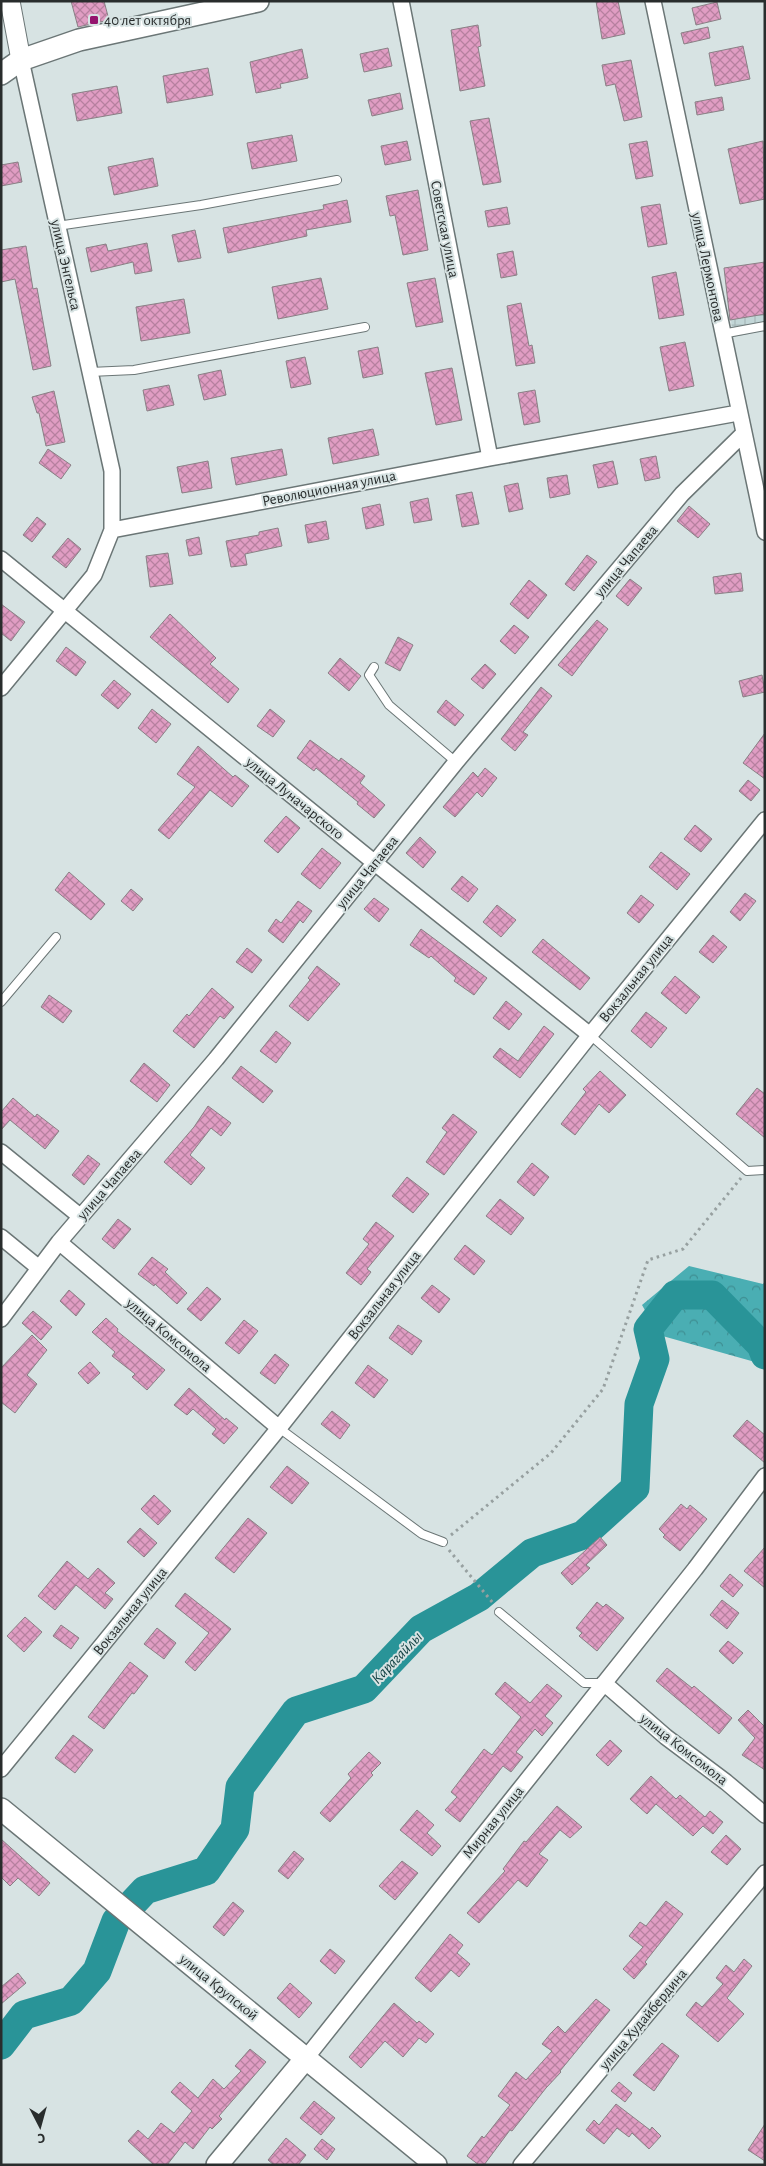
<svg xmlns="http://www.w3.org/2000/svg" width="766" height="2166" font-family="'Alegreya Sans',sans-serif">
  <defs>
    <pattern id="industrial-grid" width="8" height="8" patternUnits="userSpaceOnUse" patternTransform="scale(1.25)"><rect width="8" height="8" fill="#c2d6d7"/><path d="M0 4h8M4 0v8" fill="none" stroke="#a7b8b9"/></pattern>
    <pattern id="forest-crowns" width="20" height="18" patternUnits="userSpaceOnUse" patternTransform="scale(1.25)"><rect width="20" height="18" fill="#4aaeb3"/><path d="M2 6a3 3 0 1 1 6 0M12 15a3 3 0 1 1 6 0" fill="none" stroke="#3e8e92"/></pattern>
    <pattern id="building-cross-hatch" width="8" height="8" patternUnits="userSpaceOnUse" patternTransform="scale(1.25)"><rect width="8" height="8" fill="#e09dc3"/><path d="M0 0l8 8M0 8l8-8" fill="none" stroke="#b6809f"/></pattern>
  </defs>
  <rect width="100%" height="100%" fill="#d7e3e3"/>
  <path fill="url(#industrial-grid)" d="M 765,280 L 765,331 L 733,337 L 727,286 Z"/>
  <path fill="url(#forest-crowns)" d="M 689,1266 L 763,1284 L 765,1281 L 765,1356 L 755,1362 L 659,1335 L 642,1305 Z"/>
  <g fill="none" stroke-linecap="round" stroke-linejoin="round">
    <path stroke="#299498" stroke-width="29" d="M 1,2045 L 24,2015 L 71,2001 L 97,1971 L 116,1921 L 145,1890 L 206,1871 L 235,1829 L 240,1787 L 296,1711 L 364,1689 L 421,1629 L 479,1597 L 532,1553 L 583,1535 L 635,1488 L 639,1404 L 655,1359 L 648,1329 L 675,1295 L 712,1295 L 761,1345 L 765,1355"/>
  </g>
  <path fill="url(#building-cross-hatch)" stroke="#898085" d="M 71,1 L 104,1 L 109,20 L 78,27 Z
    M 596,1 L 618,1 L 625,34 L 602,39 Z
    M 717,2 L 721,19 L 696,25 L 692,8 Z
    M 478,25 L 481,46 L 478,47 L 485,86 L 460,91 L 451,30 Z
    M 708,27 L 710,38 L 684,44 L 681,33 Z
    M 743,46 L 750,79 L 715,86 L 709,53 Z
    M 388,48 L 392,66 L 364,72 L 360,54 Z
    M 302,49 L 308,78 L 280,84 L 281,88 L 256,93 L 250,62 Z
    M 631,60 L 642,117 L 624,121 L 615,84 L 606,86 L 602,65 Z
    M 208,68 L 213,95 L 167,103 L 163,76 Z
    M 117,86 L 122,113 L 77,121 L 72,94 Z
    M 400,93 L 403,109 L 372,116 L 368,100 Z
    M 722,97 L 724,110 L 697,115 L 695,102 Z
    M 489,118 L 501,182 L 483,185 L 470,121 Z
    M 292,135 L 297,161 L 252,169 L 247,143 Z
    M 407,141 L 411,160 L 385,165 L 381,146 Z
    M 647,141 L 653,176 L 636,179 L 629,144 Z
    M 763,141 L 765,199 L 740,204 L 728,149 Z
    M 153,158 L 158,186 L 114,195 L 108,167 Z
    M 18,162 L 22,182 L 1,186 L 1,165 Z
    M 418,190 L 428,250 L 403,255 L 395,215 L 390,216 L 386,196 Z
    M 347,200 L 351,222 L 306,230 L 307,236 L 228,253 L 223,228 L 324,209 L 323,205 Z
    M 660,204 L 667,244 L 648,247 L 641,207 Z
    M 507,207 L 510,224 L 488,227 L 485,211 Z
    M 195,230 L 201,258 L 178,262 L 172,235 Z
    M 147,243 L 152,271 L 135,274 L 133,262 L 91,272 L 86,248 L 106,244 L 108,251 Z
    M 26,246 L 33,289 L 37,288 L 51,366 L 33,370 L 15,279 L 1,282 L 1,250 Z
    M 513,251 L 517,275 L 501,278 L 497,254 Z
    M 765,262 L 765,314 L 730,320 L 724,268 Z
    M 676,272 L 684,315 L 659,319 L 652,277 Z
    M 321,278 L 328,309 L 278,319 L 272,287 Z
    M 435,278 L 443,322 L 416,327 L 407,283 Z
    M 184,299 L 190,333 L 141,341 L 136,307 Z
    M 521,303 L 529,346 L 532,345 L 535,363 L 516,366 L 507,306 Z
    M 685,342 L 694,386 L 669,391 L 660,347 Z
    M 378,347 L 383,374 L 363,378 L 358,351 Z
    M 305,357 L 311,384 L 291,388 L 286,361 Z
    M 452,368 L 462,420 L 436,425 L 425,373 Z
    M 221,370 L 226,395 L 204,400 L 198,375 Z
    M 169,385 L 174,405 L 147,411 L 143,390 Z
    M 535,390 L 540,422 L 524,425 L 518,393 Z
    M 54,391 L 65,442 L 46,446 L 39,413 L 37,413 L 32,397 Z
    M 373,429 L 379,455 L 333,464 L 328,438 Z
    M 48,449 L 71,465 L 61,479 L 39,463 Z
    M 282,449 L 287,475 L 236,485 L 231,458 Z
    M 656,456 L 660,478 L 645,481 L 640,459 Z
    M 208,461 L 212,488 L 182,493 L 177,467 Z
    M 613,461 L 618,484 L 598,488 L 593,465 Z
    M 567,475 L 570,494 L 550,498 L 547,478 Z
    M 518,483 L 523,509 L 509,512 L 504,486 Z
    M 472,492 L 479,524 L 462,527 L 456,495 Z
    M 428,498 L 432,520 L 414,523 L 410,502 Z
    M 380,504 L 384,525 L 366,529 L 362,508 Z
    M 689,506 L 710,524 L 698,538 L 677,521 Z
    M 37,517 L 46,524 L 32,542 L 23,535 Z
    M 326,521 L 329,539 L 308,543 L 305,525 Z
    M 278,528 L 282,546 L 245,554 L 247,565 L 231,567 L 226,541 L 259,535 L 259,532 Z
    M 199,537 L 202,554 L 189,556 L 186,540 Z
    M 68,538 L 81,549 L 66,568 L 52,557 Z
    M 168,553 L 173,584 L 150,587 L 146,556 Z
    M 587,555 L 597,562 L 574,591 L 565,584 Z
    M 741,573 L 743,591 L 715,594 L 713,577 Z
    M 630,579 L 642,588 L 628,606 L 616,596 Z
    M 529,580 L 547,595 L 528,619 L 510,604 Z
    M 1,604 L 25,622 L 11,641 L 1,633 Z
    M 170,614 L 216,658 L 210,664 L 239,689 L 228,703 L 150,637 Z
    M 597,620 L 608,629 L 572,676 L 558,665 Z
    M 514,625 L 529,637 L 515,654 L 500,641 Z
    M 398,637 L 413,645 L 400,671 L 385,663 Z
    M 66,647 L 86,662 L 76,676 L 56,661 Z
    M 340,658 L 361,676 L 349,691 L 328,673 Z
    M 485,664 L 496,674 L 483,689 L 471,679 Z
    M 762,675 L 765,692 L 743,697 L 739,681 Z
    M 114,680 L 131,694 L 118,709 L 101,695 Z
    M 541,687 L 552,696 L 523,732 L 528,735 L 515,751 L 501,739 Z
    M 446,700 L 464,715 L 455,726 L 437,712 Z
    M 152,709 L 171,724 L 156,743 L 138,728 Z
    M 270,709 L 285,721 L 273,737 L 257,726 Z
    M 765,733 L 765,779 L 743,763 Z
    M 310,740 L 339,761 L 341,758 L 365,776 L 360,783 L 385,805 L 374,818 L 357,804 L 358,802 L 316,768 L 314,771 L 297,758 Z
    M 198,746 L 233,777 L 235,775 L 249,786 L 232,807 L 210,790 L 169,839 L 158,830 L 195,787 L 177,774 Z
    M 485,768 L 497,778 L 482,797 L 477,792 L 455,817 L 443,807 L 473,772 L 478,777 Z
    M 748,780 L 760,790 L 751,801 L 739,791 Z
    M 286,816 L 300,828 L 278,853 L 264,841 Z
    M 695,825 L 712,839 L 701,852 L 684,839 Z
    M 420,837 L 436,852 L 423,868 L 406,853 Z
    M 322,848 L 341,863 L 320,889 L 301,874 Z
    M 661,852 L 690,874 L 677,890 L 649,867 Z
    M 69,872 L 105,904 L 91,920 L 55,890 Z
    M 462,876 L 478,889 L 468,902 L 451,889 Z
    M 131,889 L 143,899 L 133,911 L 121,901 Z
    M 745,893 L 756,901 L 740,921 L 730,912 Z
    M 641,895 L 654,905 L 639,923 L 627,913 Z
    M 374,898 L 389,909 L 379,922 L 364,909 Z
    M 298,901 L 312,911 L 303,923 L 300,920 L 283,943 L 268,931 L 276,919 L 281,923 Z
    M 497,905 L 516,920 L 501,937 L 483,922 Z
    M 421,929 L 487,978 L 474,995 L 454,981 L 456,978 L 431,956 L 429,958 L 410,945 Z
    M 713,935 L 727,947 L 713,963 L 699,952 Z
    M 543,939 L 590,978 L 580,990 L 532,952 Z
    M 247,948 L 262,960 L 252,973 L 236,962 Z
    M 317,966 L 340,984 L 308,1021 L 289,1006 L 310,980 L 308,978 Z
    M 675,976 L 700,997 L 686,1014 L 661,993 Z
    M 212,988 L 234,1007 L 224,1019 L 220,1016 L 194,1048 L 173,1031 L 187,1014 L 189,1016 Z
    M 49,995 L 72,1011 L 63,1023 L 41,1007 Z
    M 506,1001 L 522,1014 L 509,1030 L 493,1018 Z
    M 646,1012 L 667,1028 L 651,1048 L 631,1031 Z
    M 544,1026 L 554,1034 L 520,1078 L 493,1057 L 500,1048 L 518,1061 Z
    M 276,1031 L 291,1043 L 276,1063 L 260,1051 Z
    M 144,1063 L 170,1085 L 157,1102 L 130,1081 Z
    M 241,1066 L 273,1091 L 263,1103 L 232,1078 Z
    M 600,1071 L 626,1095 L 609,1113 L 599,1104 L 575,1135 L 561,1124 L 586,1092 L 583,1089 Z
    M 757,1088 L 765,1094 L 765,1138 L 736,1114 Z
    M 13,1098 L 35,1117 L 37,1114 L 59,1131 L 45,1149 L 10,1120 L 1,1130 L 1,1112 Z
    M 208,1106 L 231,1123 L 221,1136 L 211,1128 L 190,1155 L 205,1168 L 191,1185 L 164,1162 L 194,1127 Z
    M 453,1114 L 477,1132 L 444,1175 L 426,1162 L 447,1132 L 442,1128 Z
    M 88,1155 L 100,1164 L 84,1185 L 72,1175 Z
    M 532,1163 L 549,1177 L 534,1196 L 517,1182 Z
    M 407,1177 L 429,1194 L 413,1213 L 392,1196 Z
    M 500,1199 L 524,1218 L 511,1235 L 486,1216 Z
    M 118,1219 L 131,1229 L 114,1249 L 102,1239 Z
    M 376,1222 L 394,1236 L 367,1269 L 371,1272 L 361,1285 L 346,1273 L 369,1244 L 363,1239 Z
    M 465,1245 L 485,1261 L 474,1275 L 454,1259 Z
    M 152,1257 L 168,1269 L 165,1272 L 187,1293 L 177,1304 L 155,1284 L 154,1286 L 138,1274 Z
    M 432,1285 L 450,1299 L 439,1313 L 421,1298 Z
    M 207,1287 L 221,1299 L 201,1321 L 187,1309 Z
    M 69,1290 L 85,1304 L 76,1316 L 60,1301 Z
    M 33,1311 L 52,1327 L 41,1340 L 22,1323 Z
    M 106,1318 L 118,1329 L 117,1331 L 165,1370 L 147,1390 L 132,1377 L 135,1374 L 112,1356 L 115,1352 L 92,1332 Z
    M 244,1320 L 258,1331 L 239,1354 L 225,1343 Z
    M 398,1325 L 422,1341 L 412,1355 L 389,1338 Z
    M 32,1335 L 47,1350 L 27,1375 L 37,1384 L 15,1413 L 1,1402 L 1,1368 Z
    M 275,1354 L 289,1365 L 275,1384 L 260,1373 Z
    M 90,1362 L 100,1373 L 88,1384 L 78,1373 Z
    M 368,1365 L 388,1380 L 374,1398 L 355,1383 Z
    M 189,1388 L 225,1420 L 226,1418 L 238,1428 L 224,1444 L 212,1434 L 216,1429 L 193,1409 L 187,1415 L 174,1405 Z
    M 332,1411 L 350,1425 L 340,1439 L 321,1424 Z
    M 747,1420 L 765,1435 L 765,1463 L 733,1436 Z
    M 287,1466 L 309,1483 L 292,1504 L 270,1487 Z
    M 154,1495 L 171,1511 L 158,1525 L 141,1509 Z
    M 681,1504 L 687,1509 L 690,1505 L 707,1519 L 680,1551 L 663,1537 L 665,1535 L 659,1529 Z
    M 248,1518 L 267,1533 L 234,1573 L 215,1558 Z
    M 140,1528 L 157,1543 L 144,1557 L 127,1542 Z
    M 600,1537 L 607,1545 L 586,1565 L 590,1568 L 572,1585 L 561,1573 Z
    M 765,1547 L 765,1588 L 744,1571 Z
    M 67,1561 L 88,1579 L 98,1568 L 115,1583 L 105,1593 L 113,1599 L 105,1609 L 76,1585 L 55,1610 L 38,1596 Z
    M 730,1574 L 743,1585 L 733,1597 L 720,1586 Z
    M 185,1593 L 231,1629 L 195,1671 L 185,1662 L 209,1633 L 175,1606 Z
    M 722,1600 L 739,1613 L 727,1629 L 710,1615 Z
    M 597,1602 L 603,1607 L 606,1604 L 624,1618 L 597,1651 L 579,1636 L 582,1633 L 576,1628 Z
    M 25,1617 L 42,1632 L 24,1652 L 7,1636 Z
    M 61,1625 L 79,1638 L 71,1649 L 53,1636 Z
    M 157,1628 L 176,1643 L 164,1659 L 144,1644 Z
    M 728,1641 L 743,1653 L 733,1664 L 719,1651 Z
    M 130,1662 L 148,1676 L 134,1694 L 132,1693 L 104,1729 L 88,1717 Z
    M 667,1668 L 692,1688 L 694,1686 L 732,1718 L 719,1734 L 656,1681 Z
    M 505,1682 L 530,1703 L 547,1684 L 562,1696 L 545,1716 L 553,1723 L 542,1736 L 535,1729 L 516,1752 L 523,1757 L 511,1772 L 503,1766 L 460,1822 L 445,1810 L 457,1797 L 451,1792 L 484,1749 L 492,1755 L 521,1717 L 495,1694 Z
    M 748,1710 L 765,1727 L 765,1770 L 742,1755 L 755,1738 L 738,1720 Z
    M 73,1735 L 93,1750 L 75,1773 L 55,1758 Z
    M 610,1740 L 622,1751 L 608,1766 L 596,1755 Z
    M 369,1752 L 381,1763 L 371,1773 L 373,1775 L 330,1822 L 320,1813 L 351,1778 L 348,1774 Z
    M 651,1776 L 676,1799 L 680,1795 L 705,1817 L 710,1811 L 723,1822 L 713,1834 L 703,1826 L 693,1836 L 656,1804 L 647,1814 L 630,1799 Z
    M 557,1806 L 582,1827 L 570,1838 L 560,1830 L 539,1854 L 548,1860 L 527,1887 L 518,1880 L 479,1923 L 467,1913 L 505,1871 L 503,1869 L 524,1841 L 526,1842 Z
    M 417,1810 L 434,1825 L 427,1833 L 441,1846 L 432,1856 L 400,1830 Z
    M 726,1835 L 741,1849 L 727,1865 L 711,1852 Z
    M 1,1839 L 50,1883 L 39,1896 L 18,1878 L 10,1886 L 1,1877 Z
    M 294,1851 L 304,1859 L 288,1879 L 278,1871 Z
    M 402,1861 L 418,1873 L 395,1900 L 379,1886 Z
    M 666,1901 L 683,1914 L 645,1962 L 647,1964 L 634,1979 L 623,1969 L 643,1947 L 629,1936 L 640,1922 L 646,1926 Z
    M 233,1902 L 244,1911 L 224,1936 L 213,1927 Z
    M 450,1934 L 463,1945 L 457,1953 L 470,1964 L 459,1977 L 451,1970 L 431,1992 L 415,1978 Z
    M 330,1949 L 345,1961 L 335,1974 L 320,1961 Z
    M 744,1959 L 752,1966 L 727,1998 L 744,2014 L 718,2042 L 686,2015 L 696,2002 L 702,2007 L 723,1984 L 716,1978 L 726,1965 L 734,1972 Z
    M 18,1973 L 26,1983 L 1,2004 L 1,1987 Z
    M 290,1983 L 312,2003 L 299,2018 L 277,1998 Z
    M 596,1999 L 610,2010 L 560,2071 L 561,2072 L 546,2088 L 512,2131 L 510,2130 L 484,2165 L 479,2165 L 467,2156 L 482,2136 L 484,2138 L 510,2105 L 498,2096 L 516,2072 L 526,2080 L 552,2051 L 542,2044 L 551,2033 L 558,2026 L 565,2033 Z
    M 394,2003 L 417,2023 L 419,2021 L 434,2034 L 426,2043 L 419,2038 L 403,2057 L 385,2041 L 361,2068 L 349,2057 Z
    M 662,2043 L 679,2056 L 654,2091 L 633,2075 Z
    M 250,2049 L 266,2062 L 219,2116 L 222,2119 L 212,2129 L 210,2127 L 193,2149 L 185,2142 L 167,2165 L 154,2165 L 128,2141 L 138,2130 L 148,2139 L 161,2123 L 174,2133 L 192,2111 L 171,2092 L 180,2082 L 198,2098 L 213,2079 L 224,2089 L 241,2071 L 235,2066 Z
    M 619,2082 L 632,2093 L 625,2102 L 611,2091 Z
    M 314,2101 L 335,2118 L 321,2135 L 300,2118 Z
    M 616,2104 L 650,2130 L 652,2127 L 661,2136 L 649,2149 L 632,2133 L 629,2137 L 617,2128 L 604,2144 L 586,2130 L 594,2120 L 599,2125 Z
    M 765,2124 L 765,2161 L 748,2150 Z
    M 286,2138 L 306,2155 L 298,2165 L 274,2165 L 268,2160 Z
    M 322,2139 L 335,2149 L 327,2160 L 314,2149 Z"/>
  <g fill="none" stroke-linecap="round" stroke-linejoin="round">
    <defs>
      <path id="service" d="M 57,226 L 201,205 L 337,180
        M 722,334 L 765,326
        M 90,372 L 134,370 L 365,327
        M 374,667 L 369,675 L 389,705 L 456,762
        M 1,1002 L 56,937
        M 590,1035 L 747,1171 L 765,1170
        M 279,1428 L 422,1534 L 443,1542
        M 499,1612 L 584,1683 L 604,1683"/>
      <path id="minor" d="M 401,1 L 490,458
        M 653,1 L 765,532
        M 21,60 L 112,471 L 112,530
        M 1,559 L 375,863 L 590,1035
        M 1,688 L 94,575 L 112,530 L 490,458 L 738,413
        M 1,1152 L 81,1217
        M 1,1237 L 39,1268
        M 59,1242 L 279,1428
        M 1,1319 L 59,1242 L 216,1059 L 456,762 L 682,494 L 743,434
        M 604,1683 L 666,1737 L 726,1782 L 765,1815
        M 1,1769 L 279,1428 L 590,1035 L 765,820
        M 306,2058 L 695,1569 L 765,1476
        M 521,2165 L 765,1873"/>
      <path id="tertiary" d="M 10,1 L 21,60"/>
      <path id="secondary" d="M 1,74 L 21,60 L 79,40 L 258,1
        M 1,1809 L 436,2165
        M 217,2165 L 306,2058"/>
    </defs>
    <use href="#service" stroke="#6b7676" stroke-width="10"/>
    <use href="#minor" stroke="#6b7676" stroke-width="18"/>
    <use href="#tertiary" stroke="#6b7676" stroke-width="21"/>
    <use href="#secondary" stroke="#6b7676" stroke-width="24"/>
    <path stroke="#97a0a0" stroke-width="3" stroke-dasharray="2.5 4" stroke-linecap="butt" d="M 451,1535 L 551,1453 L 603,1389 L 648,1260 L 683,1249 L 741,1178
      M 449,1550 L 493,1603"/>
    <use href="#service" stroke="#fff" stroke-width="8"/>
    <use href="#minor" stroke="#fff" stroke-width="15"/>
    <use href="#tertiary" stroke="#fff" stroke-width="19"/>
    <use href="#secondary" stroke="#fff" stroke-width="21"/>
  </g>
  <rect fill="#94146e" stroke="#d7e3e3" stroke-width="2" x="89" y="15" width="10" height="10" rx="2.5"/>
  <g text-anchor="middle" stroke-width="4" stroke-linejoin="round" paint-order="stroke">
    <g font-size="15" fill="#292d2d" stroke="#d7e3e3" text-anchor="start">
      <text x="104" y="25">40 лет октября</text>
    </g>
    <g font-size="15" fill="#292d2d" stroke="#d7e3e3">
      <text transform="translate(445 229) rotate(79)" y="5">Советская улица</text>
      <text transform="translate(66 265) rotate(77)" y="5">улица Энгельса</text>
      <text transform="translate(708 267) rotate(78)" y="5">улица Лермонтова</text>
      <text transform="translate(329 488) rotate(-11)" y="5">Революционная улица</text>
      <text transform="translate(626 561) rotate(-50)" y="5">улица Чапаева</text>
      <text transform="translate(295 798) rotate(39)" y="5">улица Луначарского</text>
      <text transform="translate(367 872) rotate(-51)" y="5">улица Чапаева</text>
      <text transform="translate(636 978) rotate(-51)" y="5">Вокзальная улица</text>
      <text transform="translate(109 1184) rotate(-49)" y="5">улица Чапаева</text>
      <text transform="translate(384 1295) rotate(-52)" y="5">Вокзальная улица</text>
      <text transform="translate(169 1335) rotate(40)" y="5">улица Комсомола</text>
      <text transform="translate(130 1611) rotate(-51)" y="5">Вокзальная улица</text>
      <text transform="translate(684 1749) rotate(38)" y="5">улица Комсомола</text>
      <text transform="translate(493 1822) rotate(-51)" y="5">Мирная улица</text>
      <text transform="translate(219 1987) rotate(39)" y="5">улица Крупской</text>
      <text transform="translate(643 2019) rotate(-50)" y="5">улица Худайбердина</text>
    </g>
    <g font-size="16" font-style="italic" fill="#103f41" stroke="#d7e3e3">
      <text transform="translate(396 1657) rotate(-46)" y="6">Карагайлы</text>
    </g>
  </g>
  <rect width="766" height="2166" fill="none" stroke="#292d2d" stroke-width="5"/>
  <g transform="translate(40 2126) rotate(174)" stroke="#d7e3e3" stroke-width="4" paint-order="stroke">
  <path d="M0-4L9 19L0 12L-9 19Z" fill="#292d2d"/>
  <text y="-8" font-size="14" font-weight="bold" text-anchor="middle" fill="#292d2d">С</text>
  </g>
</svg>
